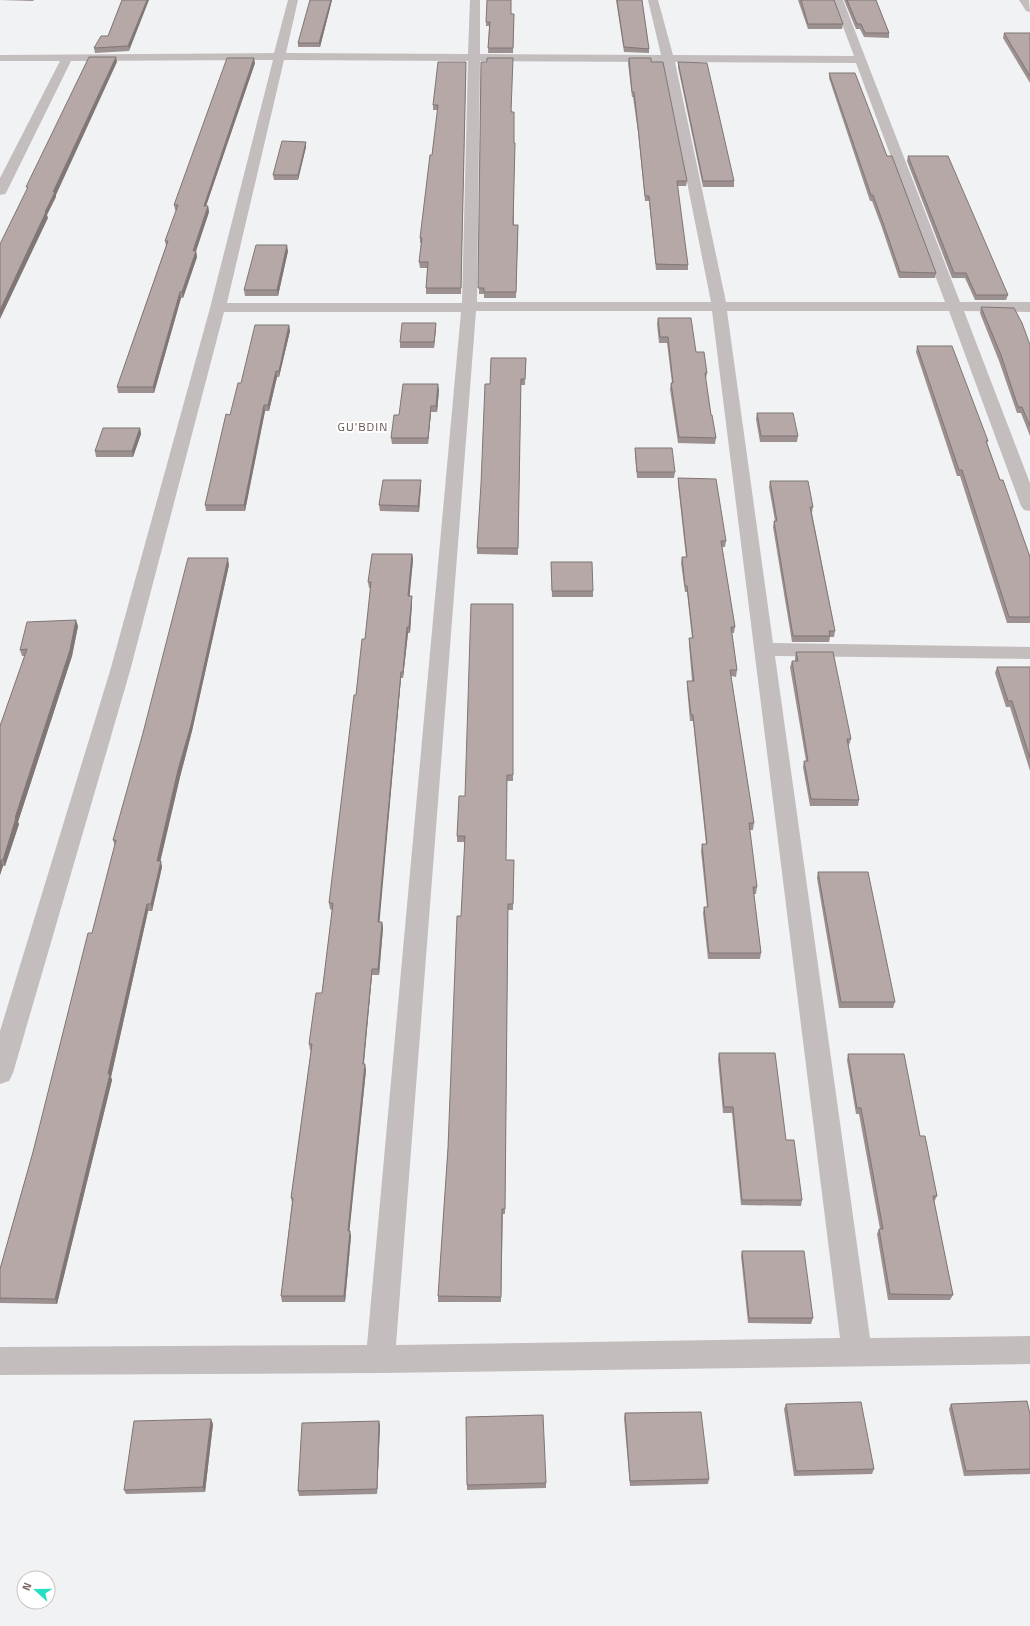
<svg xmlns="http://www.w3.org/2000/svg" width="1030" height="1626" font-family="'Titillium Web',sans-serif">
  <rect width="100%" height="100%" fill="#f0f2f4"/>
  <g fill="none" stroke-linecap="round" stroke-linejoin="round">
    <path fill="#c4bdbd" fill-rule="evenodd" d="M 288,0 L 298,0 L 286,53 L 468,54 L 470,0 L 480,0 L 480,54 L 661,55 L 648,0 L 658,0 L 673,55 L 854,56 L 833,0 L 843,0 L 960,302 L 1030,302 L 1030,312 L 964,311 L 1030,483 L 1030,511 L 1024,510 L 1021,506 L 949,311 L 727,311 L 773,643 L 1030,647 L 1030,659 L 775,656 L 870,1338 L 1030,1336 L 1030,1364 L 380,1373 L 0,1375 L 0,1347 L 367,1345 L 461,312 L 224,312 L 130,671 L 13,1073 L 9,1081 L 0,1084 L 0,1031 L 110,671 L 210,308 L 273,60 L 71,61 L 7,191 L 5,194 L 0,195 L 0,178 L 60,61 L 0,61 L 0,55 L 274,53 ZM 284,60 L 468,61 L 462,303 L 227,303 ZM 480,61 L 663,62 L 711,302 L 477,302 ZM 675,62 L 856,63 L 945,302 L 726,302 ZM 476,311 L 712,311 L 840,1338 L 396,1345 Z
      M 1019,0 L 1029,0 L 1030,12 L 1026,11 Z"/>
  </g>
  <path fill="#9c9090" d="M 0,0 L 34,0 L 33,1 Z
    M 122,0 L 129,51 L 95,53 L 94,48 L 108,36 Z
    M 310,0 L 332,0 L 320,47 L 298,47 L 298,43 Z
    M 616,0 L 642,0 L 649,49 L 649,53 L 624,52 Z
    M 798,0 L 834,0 L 843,24 L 842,29 L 808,29 Z
    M 844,0 L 876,0 L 889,33 L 889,38 L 864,37 L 860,29 L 856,29 Z
    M 511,14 L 514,14 L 513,53 L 488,53 L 489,26 L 486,26 L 486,22 Z
    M 1004,33 L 1030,33 L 1030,83 L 1003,38 Z
    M 629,58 L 651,62 L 687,181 L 686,186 L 677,186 L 688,265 L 688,270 L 656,270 L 649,201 L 645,201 L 638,132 L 633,97 L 632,97 L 628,63 Z
    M 466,62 L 461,294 L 426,294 L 426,288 L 428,268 L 420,268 L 419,262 L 421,243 L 420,243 L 420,238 L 432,155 L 438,110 L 433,110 L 433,105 Z
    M 481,62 L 512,112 L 514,143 L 514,225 L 518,225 L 516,298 L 484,298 L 484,294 L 479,294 Z
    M 678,62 L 734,181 L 734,187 L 703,187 L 678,67 Z
    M 255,63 L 206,206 L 208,206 L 209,212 L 196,251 L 197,257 L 183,298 L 181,298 L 154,393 L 118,393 L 117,387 L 166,246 L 165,241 L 177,210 L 175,210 L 174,205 Z
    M 829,73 L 887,156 L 936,273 L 935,278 L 899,278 L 881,225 L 872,201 L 870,201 L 829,78 Z
    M 306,142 L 306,147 L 298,180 L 274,180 L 273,175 Z
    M 908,156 L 1008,295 L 1006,300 L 975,300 L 965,278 L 952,278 L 907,161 Z
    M 288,251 L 278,296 L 245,296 L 244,290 Z
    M 981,307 L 1030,345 L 1030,436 L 1021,413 L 1017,413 L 999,361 L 980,313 Z
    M 658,318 L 696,352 L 707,373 L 706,379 L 705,379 L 711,415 L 716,438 L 715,444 L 678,443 L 670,389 L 671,383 L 672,383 L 667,343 L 659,343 L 657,324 Z
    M 289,325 L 290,331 L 279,377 L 277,377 L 269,411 L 265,411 L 245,511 L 206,511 L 205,505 L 230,415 Z
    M 436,328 L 434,348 L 400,348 L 400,342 Z
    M 917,346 L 988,441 L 987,443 L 1000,480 L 1030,557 L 1030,623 L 1007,623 L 960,476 L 957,476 L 916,352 Z
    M 526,358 L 525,385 L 521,385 L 518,555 L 477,554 L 477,548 L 490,384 Z
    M 439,390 L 437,412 L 431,412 L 428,444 L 392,444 L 391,438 L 399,415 Z
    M 757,413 L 798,436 L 797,442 L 760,442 L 756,419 Z
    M 140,428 L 141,434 L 133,457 L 96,457 L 95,451 Z
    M 635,448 L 675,472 L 674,478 L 637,478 L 635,454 Z
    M 678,478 L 726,541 L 725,547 L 722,547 L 735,627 L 734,633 L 732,633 L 737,670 L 736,677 L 731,676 L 754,823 L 753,830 L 749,830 L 757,887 L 756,894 L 754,894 L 761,953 L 760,959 L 708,959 L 703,913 L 704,907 L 707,907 L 701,851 L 702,844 L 706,844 L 693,721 L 690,721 L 687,687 L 687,681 L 692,681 L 689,644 L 689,638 L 692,638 L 687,592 L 685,592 L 681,563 L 682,557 L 686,557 L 678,484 Z
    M 770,481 L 813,507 L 812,513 L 835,631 L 834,637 L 830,637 L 829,642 L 792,642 L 773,527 L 774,521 L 775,521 L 769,487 Z
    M 421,486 L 419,512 L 380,511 L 379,505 Z
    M 412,554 L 413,560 L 409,596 L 412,603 L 410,633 L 408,633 L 403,678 L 401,678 L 379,922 L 382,922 L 383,928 L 379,975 L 372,975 L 364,1064 L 366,1070 L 349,1231 L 351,1236 L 345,1302 L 282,1302 L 281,1296 L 292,1203 L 291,1198 L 311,1050 L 310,1050 L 309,1044 L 322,993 L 332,910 L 330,909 L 329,903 L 356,695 L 365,639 L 371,588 L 369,588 L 368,582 Z
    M 551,562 L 593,591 L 593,597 L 552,597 Z
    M 229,565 L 192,731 L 180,777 L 160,861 L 162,867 L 152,911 L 148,911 L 111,1077 L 112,1080 L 57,1304 L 0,1303 L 0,1269 L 33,1152 L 92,933 L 115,846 L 113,840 Z
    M 513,604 L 513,781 L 507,781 L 506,860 L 514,860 L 513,910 L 508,910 L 505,1214 L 503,1214 L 501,1302 L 438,1302 L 438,1296 L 448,1148 L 461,916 L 465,842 L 457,842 L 457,836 L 465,796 Z
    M 78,626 L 72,656 L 18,822 L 19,824 L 5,866 L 3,866 L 0,875 L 0,726 L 25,656 L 22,656 L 20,650 Z
    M 796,652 L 851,739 L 849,745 L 848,745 L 859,800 L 858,806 L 810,806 L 803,767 L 804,761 L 806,761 L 790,667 L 792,661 L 795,661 L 795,658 Z
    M 997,667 L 1030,667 L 1030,771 L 1010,707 L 1006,707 L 995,673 Z
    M 818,872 L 895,1002 L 893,1008 L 839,1008 L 817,878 Z
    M 719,1053 L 786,1140 L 802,1200 L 801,1206 L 741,1205 L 732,1113 L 723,1113 L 718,1059 Z
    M 848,1054 L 920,1136 L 937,1196 L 934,1202 L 953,1295 L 950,1300 L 888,1300 L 877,1234 L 879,1229 L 880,1229 L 859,1114 L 856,1114 L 847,1060 Z
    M 742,1251 L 813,1318 L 811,1324 L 748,1323 L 741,1256 Z
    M 786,1404 L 874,1469 L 872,1474 L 794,1476 L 784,1409 Z
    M 951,1404 L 1030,1414 L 1030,1474 L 964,1476 L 949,1409 Z
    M 625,1413 L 709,1479 L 708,1484 L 630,1486 L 624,1418 Z
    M 379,1421 L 380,1426 L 377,1494 L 299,1496 L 298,1491 Z
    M 213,1424 L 205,1492 L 126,1494 L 124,1490 Z
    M 546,1483 L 546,1488 L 467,1490 L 467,1485 Z"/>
  <path fill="#7f7675" d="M 147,0 L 149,0 L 129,51 L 128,46 Z
    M 331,0 L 332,0 L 320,47 L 319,43 Z
    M 116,57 L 117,62 L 56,195 L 56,197 L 47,215 L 48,218 L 0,319 L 0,310 L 45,212 L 53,192 Z
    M 254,58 L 255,63 L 204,212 L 204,206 Z
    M 306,142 L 306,147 L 298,180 L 298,175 Z
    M 208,206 L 209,212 L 194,257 L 193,251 Z
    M 287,245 L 288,251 L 278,296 L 277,290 Z
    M 196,251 L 197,257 L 183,298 L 182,292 Z
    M 180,292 L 181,298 L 154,393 L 153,387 Z
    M 436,323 L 436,328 L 434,348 L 434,342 Z
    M 289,325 L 290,331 L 279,377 L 279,371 Z
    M 276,371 L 277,377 L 269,411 L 268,405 Z
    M 438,384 L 439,390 L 437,412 L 436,406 Z
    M 264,405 L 265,411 L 245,511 L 244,505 Z
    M 431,406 L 431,412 L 428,444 L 428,438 Z
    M 140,428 L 141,434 L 133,457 L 132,451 Z
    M 421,480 L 421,486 L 419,512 L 418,506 Z
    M 412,554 L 413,560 L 409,603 L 408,596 Z
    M 228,558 L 229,565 L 192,731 L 180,777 L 159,867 L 157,861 Z
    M 412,596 L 412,603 L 410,633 L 409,627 Z
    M 76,620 L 78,626 L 72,656 L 18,822 L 19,824 L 5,866 L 3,860 L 15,818 Z
    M 407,627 L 408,633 L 403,678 L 403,672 Z
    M 401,672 L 401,678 L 379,928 L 378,922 Z
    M 1,860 L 3,866 L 0,875 L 0,862 Z
    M 161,861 L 162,867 L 152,911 L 151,904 Z
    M 147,904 L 148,911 L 111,1077 L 112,1080 L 57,1304 L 55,1299 L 108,1074 Z
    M 382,922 L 383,928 L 379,975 L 378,969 Z
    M 372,969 L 372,975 L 363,1070 L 363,1064 Z
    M 365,1064 L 366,1070 L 349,1236 L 348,1231 Z
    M 350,1231 L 351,1236 L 345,1302 L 344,1296 Z
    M 211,1419 L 213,1424 L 205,1492 L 203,1487 Z
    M 379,1421 L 380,1426 L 377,1494 L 377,1489 Z"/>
  <path fill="#b5a8a7" stroke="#7f7675" d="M 122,0 L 147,0 L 128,46 L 94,48 L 101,36 L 108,36 Z
    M 310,0 L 331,0 L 319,43 L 298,43 Z
    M 487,0 L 511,0 L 511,14 L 514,14 L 513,48 L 488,48 L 490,22 L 486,22 Z
    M 617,0 L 642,0 L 649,49 L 624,47 Z
    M 801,0 L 834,0 L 843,24 L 808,24 Z
    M 847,0 L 876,0 L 889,33 L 865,33 L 861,24 L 857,24 Z
    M 1004,33 L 1030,33 L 1030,76 Z
    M 89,57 L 116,57 L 53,192 L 55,192 L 45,212 L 46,212 L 0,310 L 0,244 L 28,187 L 26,187 Z
    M 227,58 L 254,58 L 204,206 L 208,206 L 193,251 L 196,251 L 182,292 L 180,292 L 153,387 L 117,387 L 168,241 L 165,241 L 178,205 L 174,205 Z
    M 487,58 L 513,58 L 511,112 L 514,112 L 514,143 L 515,143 L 513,225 L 518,225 L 516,292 L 484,292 L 484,288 L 478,288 L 481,62 L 487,62 Z
    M 629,58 L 651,58 L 651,62 L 663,62 L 687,181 L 677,181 L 688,265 L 656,264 L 649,196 L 645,196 L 638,127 L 634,92 L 632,92 Z
    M 438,62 L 466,62 L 461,288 L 426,288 L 428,262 L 419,262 L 422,238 L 420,238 L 430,155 L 432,155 L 438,105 L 433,105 Z
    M 678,62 L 707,63 L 734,181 L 703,181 Z
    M 829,73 L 855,73 L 887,156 L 892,156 L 936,273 L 900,272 L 882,220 L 873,195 L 871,195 Z
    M 282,141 L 306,142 L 298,175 L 273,175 Z
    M 908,156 L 948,156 L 1008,295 L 976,295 L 966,273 L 954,273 Z
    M 256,245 L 287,245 L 277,290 L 244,290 Z
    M 981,307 L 1014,308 L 1022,323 L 1030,345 L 1030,426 L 1022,407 L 1018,407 L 1001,355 Z
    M 658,318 L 691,318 L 696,352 L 704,352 L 707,373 L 705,373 L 711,415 L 712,415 L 716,438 L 679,437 L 671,383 L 673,383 L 668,337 L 660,337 Z
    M 402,323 L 436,323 L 434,342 L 400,342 Z
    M 255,325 L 289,325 L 279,371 L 276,371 L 268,405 L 264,405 L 244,505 L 205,505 L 226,414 L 230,415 L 238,383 L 241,383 Z
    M 917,346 L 952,346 L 988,441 L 986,441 L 1000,480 L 1003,480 L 1030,557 L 1030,617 L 1009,617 L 962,470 L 959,470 Z
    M 491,358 L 526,358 L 525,379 L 521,379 L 518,548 L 477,548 L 481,484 L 485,384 L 490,384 Z
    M 403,384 L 438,384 L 436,406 L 431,406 L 428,438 L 391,438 L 394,415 L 399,415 Z
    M 757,413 L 793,413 L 798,436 L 761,436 Z
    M 103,428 L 140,428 L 132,451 L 95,451 Z
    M 635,448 L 672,448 L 675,472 L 637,472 Z
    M 678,478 L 716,479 L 726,541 L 721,541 L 735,627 L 731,627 L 737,670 L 730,670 L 754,823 L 749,823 L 757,887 L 753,887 L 761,953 L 709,953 L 704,907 L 708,907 L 702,844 L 707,844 L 693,715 L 691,715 L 687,681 L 694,681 L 689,638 L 693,638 L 687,586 L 685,586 L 682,557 L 687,557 Z
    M 383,480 L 421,480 L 418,506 L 379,505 Z
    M 770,481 L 808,481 L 813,507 L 810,507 L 835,631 L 829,631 L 830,636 L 793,636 L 774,521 L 777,521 Z
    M 372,554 L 412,554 L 408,596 L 412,596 L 409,627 L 407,627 L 403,672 L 401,672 L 378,922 L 382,922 L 378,969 L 372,969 L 363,1064 L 365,1064 L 348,1231 L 350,1231 L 344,1296 L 281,1296 L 293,1198 L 291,1198 L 312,1044 L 309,1044 L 316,993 L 322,993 L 333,903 L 329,903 L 354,695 L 356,695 L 362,639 L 365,639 L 371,582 L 368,582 Z
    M 188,558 L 228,558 L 191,725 L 178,770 L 157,861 L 161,861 L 151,904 L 147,904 L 108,1074 L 110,1074 L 55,1299 L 0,1298 L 0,1269 L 33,1152 L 88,933 L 92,933 L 116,840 L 113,840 L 143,733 Z
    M 551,562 L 592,562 L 593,591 L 552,591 Z
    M 471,604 L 513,604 L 513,775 L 507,775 L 506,860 L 514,860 L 513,904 L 508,904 L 505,1209 L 502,1209 L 501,1297 L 438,1296 L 448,1148 L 457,916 L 461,916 L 465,836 L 457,836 L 459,796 L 465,796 Z
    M 76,620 L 70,650 L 15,818 L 16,818 L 3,860 L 1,860 L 0,862 L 0,726 L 27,649 L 20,650 L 27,622 Z
    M 796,652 L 833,652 L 851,739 L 847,739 L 859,800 L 811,799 L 804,761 L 808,761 L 792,661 L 798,661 Z
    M 997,667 L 1030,667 L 1030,758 L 1012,701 L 1008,701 Z
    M 818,872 L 868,872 L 895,1002 L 841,1002 Z
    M 719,1053 L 775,1053 L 786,1140 L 794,1140 L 802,1200 L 742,1200 L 733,1107 L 724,1107 Z
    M 848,1054 L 904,1054 L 920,1136 L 925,1136 L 937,1196 L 933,1196 L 953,1295 L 890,1294 L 879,1229 L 883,1229 L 861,1108 L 857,1108 Z
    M 742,1251 L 804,1251 L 813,1318 L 749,1318 Z
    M 1027,1401 L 1030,1414 L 1030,1469 L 966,1471 L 951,1404 Z
    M 861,1402 L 874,1469 L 796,1471 L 786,1404 Z
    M 701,1412 L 709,1479 L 630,1481 L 625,1413 Z
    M 543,1415 L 546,1483 L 467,1485 L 466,1417 Z
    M 211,1419 L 203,1487 L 124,1490 L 134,1421 Z
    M 379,1421 L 377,1489 L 298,1491 L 302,1423 Z"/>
  <g text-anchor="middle" stroke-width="4" stroke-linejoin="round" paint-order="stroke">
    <g font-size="12" letter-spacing="1" fill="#665251" stroke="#fff">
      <text x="363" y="431">GU'BDIN</text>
    </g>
  </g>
  <g transform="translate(36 1590) rotate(291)"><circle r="19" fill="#ffffff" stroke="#cdc1c1"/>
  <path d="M0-3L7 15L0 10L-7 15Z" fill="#25dfc2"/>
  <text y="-6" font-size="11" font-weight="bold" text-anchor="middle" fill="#816563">N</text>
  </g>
</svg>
